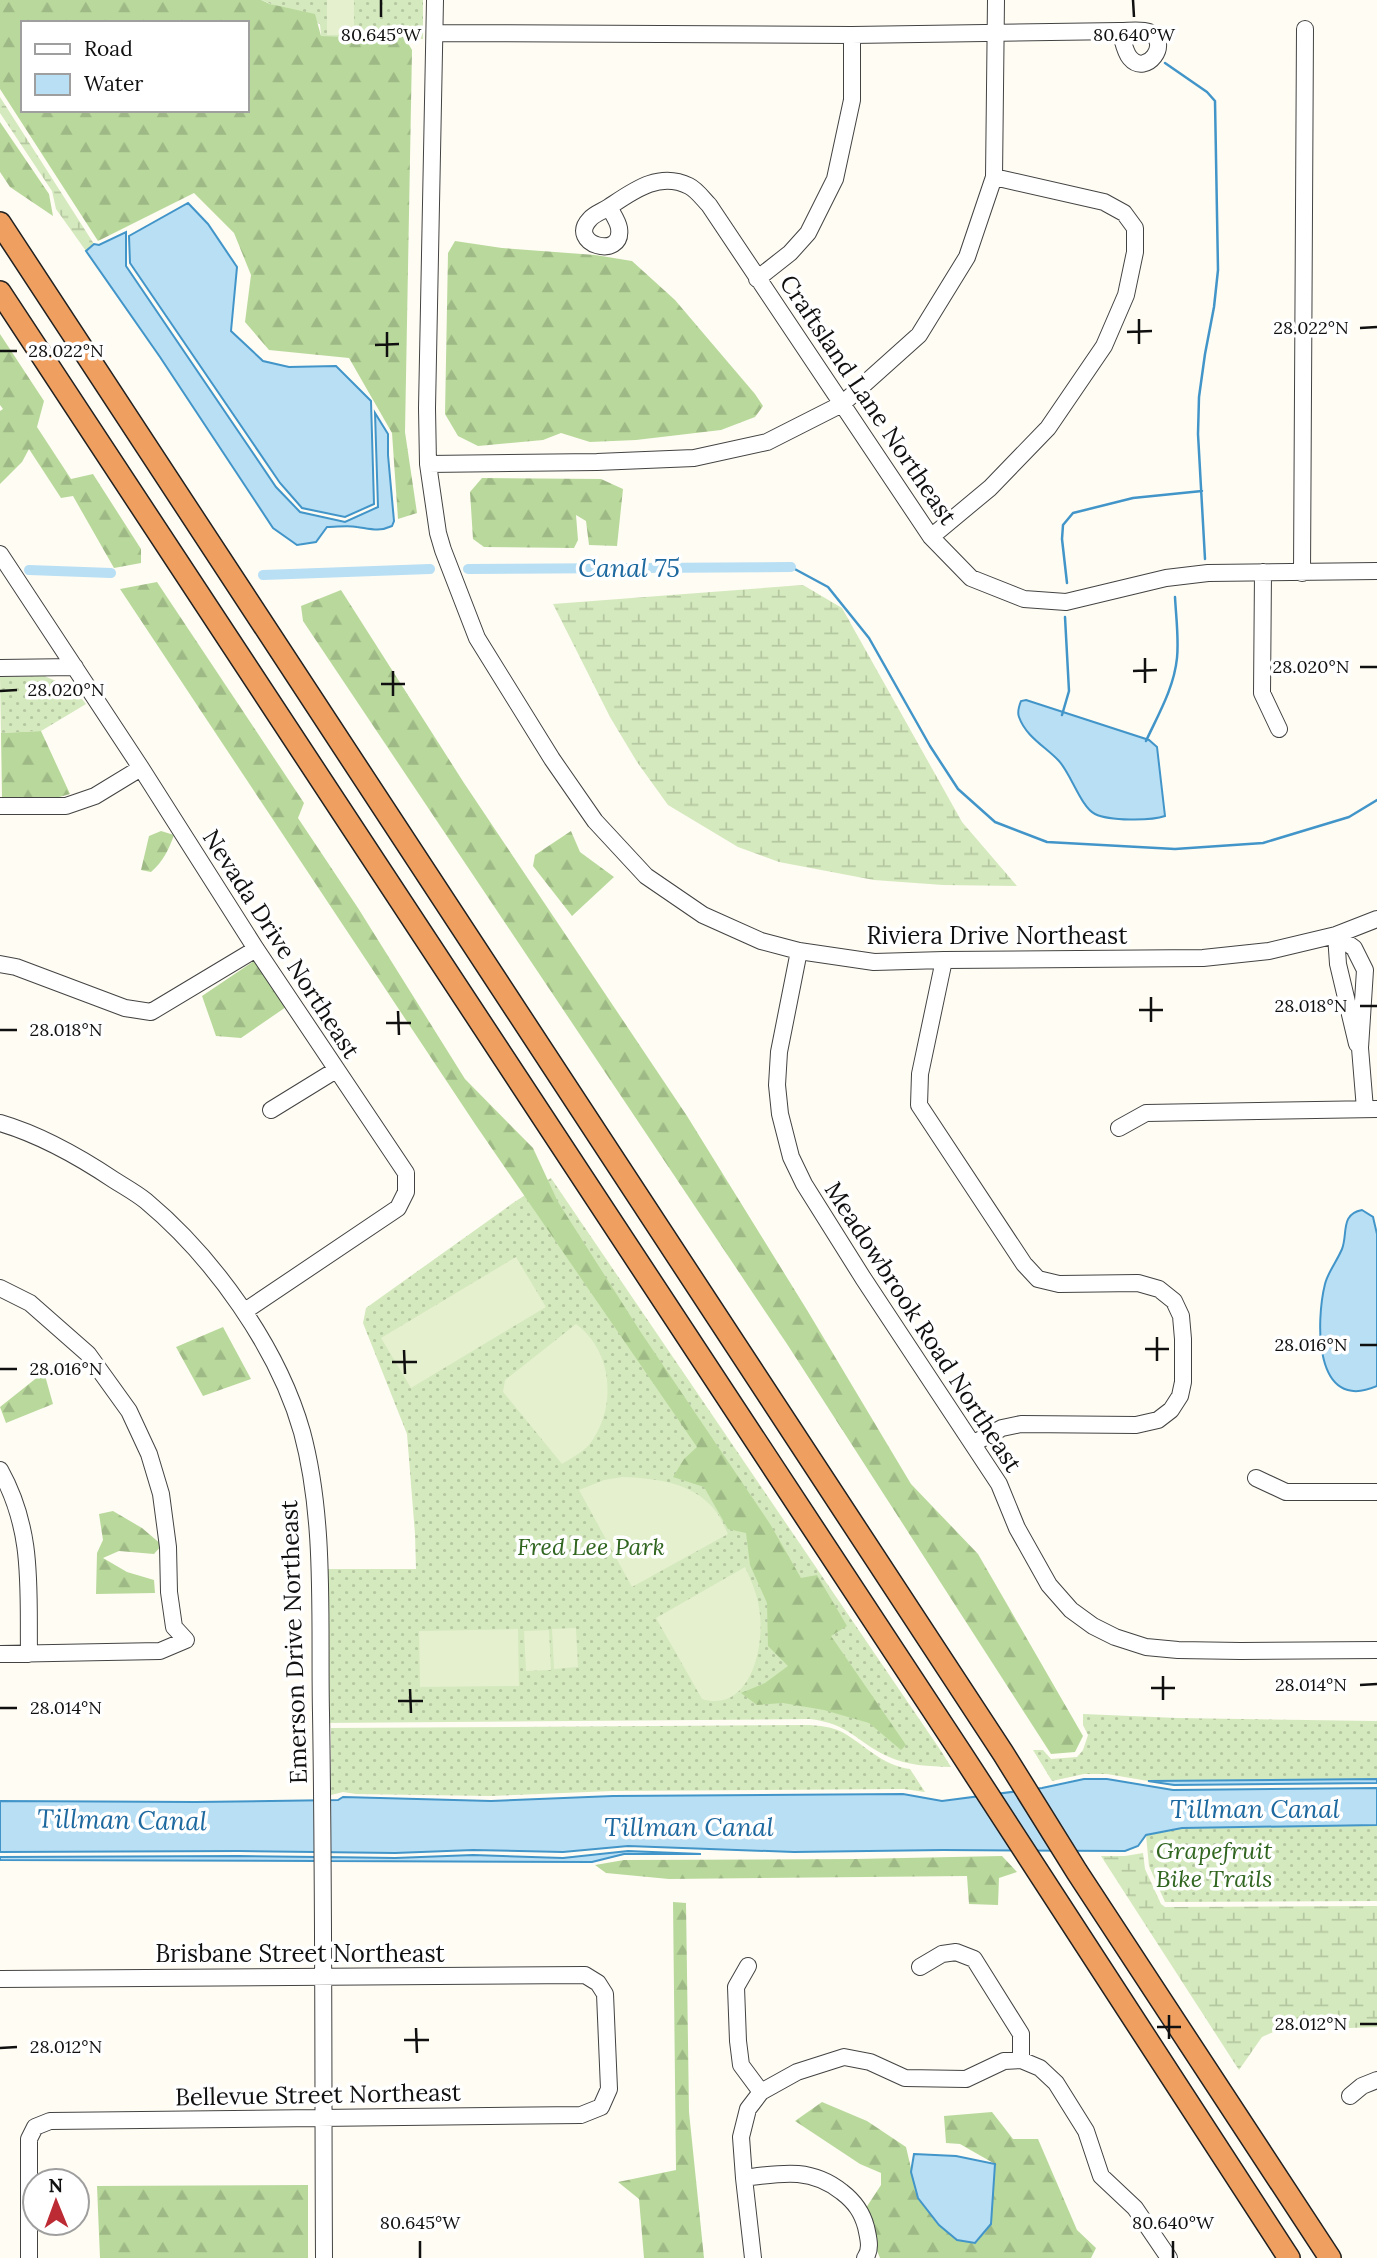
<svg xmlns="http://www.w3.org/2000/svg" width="1377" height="2258" font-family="Lora,serif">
  <defs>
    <pattern id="grass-dots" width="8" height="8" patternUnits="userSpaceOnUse" patternTransform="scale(1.75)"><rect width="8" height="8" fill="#d4e9bd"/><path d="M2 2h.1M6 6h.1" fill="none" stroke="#b5c7a1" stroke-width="1.8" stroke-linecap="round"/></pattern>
    <pattern id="forest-firs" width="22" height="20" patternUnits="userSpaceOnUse" patternTransform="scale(1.75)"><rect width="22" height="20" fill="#b9d99c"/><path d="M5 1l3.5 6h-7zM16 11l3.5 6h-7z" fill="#9eb985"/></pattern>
    <pattern id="wetland-marsh" width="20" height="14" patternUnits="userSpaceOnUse" patternTransform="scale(1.75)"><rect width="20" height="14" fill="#d4e9bd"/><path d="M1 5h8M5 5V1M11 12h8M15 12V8" fill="none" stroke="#b5c7a1"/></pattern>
  </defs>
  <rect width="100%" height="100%" fill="#fffcf3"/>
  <path fill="url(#grass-dots)" d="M 261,0 L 423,0 L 423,39 L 321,36 L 320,24 Z
    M 44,676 L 73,688 L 86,704 L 41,731 L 1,733 L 0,677 Z
    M 551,1178 L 941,1751 L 951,1767 C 929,1766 907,1766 887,1756 C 855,1741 850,1724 810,1719 L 321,1723 L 321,1569 L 416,1569 L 415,1534 L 407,1434 L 363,1323 L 366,1308 L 513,1203 Z
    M 1083,1714 L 1177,1718 L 1377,1721 L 1377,1779 L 1148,1781 L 1107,1774 L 1084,1774 L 1052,1781 L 1033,1750 L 1043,1750 L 1051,1759 L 1077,1757 L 1083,1750 L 1088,1735 L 1083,1725 Z
    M 810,1725 C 821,1726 832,1727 842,1732 C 865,1745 883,1766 910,1769 L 925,1792 L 904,1789 L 612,1791 L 491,1796 L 356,1794 L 343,1792 L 331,1795 L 331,1728 Z
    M 1377,1825 L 1377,1901 L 1165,1902 L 1149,1866 L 1146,1835 L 1182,1828 Z"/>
  <path fill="url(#forest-firs)" fill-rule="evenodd" d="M 0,0 L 261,0 L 270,4 L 315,14 L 321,36 L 405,38 L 412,50 L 405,432 L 417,513 L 398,519 L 392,433 L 349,358 L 269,350 L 245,322 L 251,275 L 234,233 L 194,193 L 98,241 L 0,89 ZM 23,23 L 247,23 L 247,110 L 23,110 Z
    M 0,122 L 49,194 L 53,216 L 10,187 L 0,172 Z
    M 455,241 L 502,248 L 595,255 L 632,261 L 675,300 L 755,394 L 763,406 L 755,417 L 721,430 L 636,440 L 590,442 L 561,433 L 543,440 L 478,446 L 458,436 L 445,414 L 448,253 Z
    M 0,334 L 44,401 L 37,427 L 71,479 L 93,474 L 141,549 L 141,563 L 114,568 L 73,496 L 61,498 L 29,449 L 22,462 L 0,484 L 0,411 L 3,409 L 0,405 Z
    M 482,478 L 601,479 L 623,489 L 617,546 L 589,545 L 586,521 L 576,515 L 578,540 L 574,548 L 484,547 L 473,539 L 470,492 Z
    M 157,582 L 304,803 L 298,818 L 358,908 L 465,1079 L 533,1148 L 558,1202 L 640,1331 L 770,1524 L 801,1578 L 817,1575 L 847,1626 L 831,1636 L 906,1745 L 901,1750 L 869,1723 L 824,1710 L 783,1703 L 757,1705 L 741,1693 L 765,1683 L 788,1666 L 768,1646 L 767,1603 L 750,1565 L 746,1533 L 728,1529 L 704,1487 L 673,1477 L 684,1459 L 697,1447 L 475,1124 L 120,589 Z
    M 341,590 L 464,783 L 687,1116 L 807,1310 L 911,1484 L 978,1554 L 1083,1736 L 1075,1752 L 1051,1754 L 787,1344 L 303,621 L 301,606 Z
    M 41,731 L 70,794 L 56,798 L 2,797 L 1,733 Z
    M 161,831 L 174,835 C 169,849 163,862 151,872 L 141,870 L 149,836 Z
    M 571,831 L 580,852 L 614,877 L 572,916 L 533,866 L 535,855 Z
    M 254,961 L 286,1007 L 241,1038 L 216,1036 L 202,996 Z
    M 223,1327 L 251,1379 L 203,1396 L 176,1347 Z
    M 44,1372 L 53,1404 L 6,1423 L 0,1407 Z
    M 113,1511 L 142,1528 L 162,1545 L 154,1554 L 119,1551 L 103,1558 L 127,1572 L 154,1580 L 155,1593 L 96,1594 L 97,1553 L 103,1540 L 99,1514 Z
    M 1002,1856 L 1017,1872 L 999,1878 L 998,1905 L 969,1904 L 967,1876 L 669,1879 L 606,1873 L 595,1865 L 624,1860 L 855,1859 Z
    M 673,1902 L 686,1903 L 689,2112 L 704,2258 L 644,2258 L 639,2199 L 618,2182 L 676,2170 Z
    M 822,2102 L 867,2121 L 906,2147 L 918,2198 L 939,2225 L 995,2164 L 960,2144 L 946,2143 L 944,2116 L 992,2112 L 1013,2139 L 1038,2139 L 1077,2230 L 1096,2248 L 1091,2258 L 880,2258 L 862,2214 L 881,2185 L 881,2173 L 860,2164 L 795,2121 Z
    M 308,2185 L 308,2258 L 100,2258 L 97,2186 Z"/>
  <path fill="url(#wetland-marsh)" d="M 0,97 L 94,244 L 86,251 L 56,209 L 52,191 L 0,113 Z
    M 803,585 L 842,608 L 962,822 L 1017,886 L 943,885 L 874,880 L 779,862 L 738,847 L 668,805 L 637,762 L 610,717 L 553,604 Z
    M 1143,1853 L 1145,1869 L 1161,1904 L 1165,1907 L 1377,1906 L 1377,2027 L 1349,2028 L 1311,2023 L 1287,2026 L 1262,2037 L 1239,2070 L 1101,1856 L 1125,1856 Z"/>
  <path fill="#e5f0ce" d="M 327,0 L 354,0 L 354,35 L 327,35 Z
    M 516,1257 L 546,1307 L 411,1388 L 381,1338 Z
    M 576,1324 C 614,1352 617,1409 589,1445 C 582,1453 571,1458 562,1464 L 503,1392 L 505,1380 Z
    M 622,1477 C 654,1478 692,1482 714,1509 C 720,1516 724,1526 728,1534 L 632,1587 L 579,1490 L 604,1480 Z
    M 745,1567 C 752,1582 759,1598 760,1615 C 764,1650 749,1713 702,1699 L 656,1618 Z
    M 576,1628 L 578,1667 L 554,1669 L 552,1629 Z
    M 518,1629 L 519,1686 L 420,1687 L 419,1631 Z
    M 549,1630 L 551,1670 L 526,1671 L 524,1631 Z"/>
  <path fill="#b9dff4" stroke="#4295c9" stroke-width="2" d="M 188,203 L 208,224 L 237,267 L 231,331 L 263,361 L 289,367 L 336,366 L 371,401 L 374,504 L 345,517 L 302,508 L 280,483 L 130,263 L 129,236 Z
    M 126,232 L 126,266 L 276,487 L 300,512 L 345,522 L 378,507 L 375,413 L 388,434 L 388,455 L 394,521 L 392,526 C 379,532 371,529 357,527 C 348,525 337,527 327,527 L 316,542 L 297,545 L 273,528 L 160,357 L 86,251 L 94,244 L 99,245 Z
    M 1026,700 L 1149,740 L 1157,747 L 1165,816 C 1151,821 1109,821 1095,814 C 1081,807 1071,774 1059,761 C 1046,747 1026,737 1019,717 C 1017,712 1019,706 1021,701 Z
    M 1362,1210 L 1373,1217 L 1377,1234 L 1377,1386 C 1313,1414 1316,1320 1325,1284 C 1328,1272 1337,1261 1342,1249 C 1348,1234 1340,1214 1362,1210 Z
    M 1084,1779 L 1107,1779 L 1173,1790 L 1377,1788 L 1377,1825 L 1182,1828 L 1146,1835 L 1138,1846 L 1125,1851 L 943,1850 L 794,1852 L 628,1846 L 563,1852 L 473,1850 L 395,1853 L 239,1851 L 0,1852 L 0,1801 L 196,1802 L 338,1800 L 343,1797 L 491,1801 L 613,1796 L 903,1794 L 942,1801 L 1042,1788 Z
    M 1377,1779 L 1377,1783 L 1174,1785 L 1148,1781 Z
    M 628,1851 L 701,1854 L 624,1854 L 592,1862 L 327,1861 L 327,1857 L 395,1858 L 473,1855 L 563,1858 Z
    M 239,1856 L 316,1857 L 316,1861 L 0,1860 L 0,1857 Z
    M 914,2154 L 956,2156 L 995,2164 L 991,2224 L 975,2243 L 957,2240 L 939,2225 L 918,2198 L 911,2172 Z"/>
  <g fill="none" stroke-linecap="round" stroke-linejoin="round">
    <path stroke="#4295c9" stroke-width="2.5" d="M 1165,63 L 1207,92 L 1215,101 L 1218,270 L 1214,307 L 1205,354 L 1199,397 L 1198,434 L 1205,559
      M 791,567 L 828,587 L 869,638 L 930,746 L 958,789 L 995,822 L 1047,842 L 1175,849 L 1263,843 L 1349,817 L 1377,800
      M 1067,583 L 1062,539 L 1063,525 L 1073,513 L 1133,498 L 1202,491
      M 1062,715 L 1069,691 L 1065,617
      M 1146,741 C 1158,715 1174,688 1177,658 C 1179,638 1176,617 1175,597"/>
    <path stroke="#b9dff4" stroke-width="10" d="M 468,569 L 791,567
      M 29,570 L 111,573
      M 263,575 L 430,569"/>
    <defs>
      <path id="minor" d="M 435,0 L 427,408 L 428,464 L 438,533 L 443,550 L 477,638 L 552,759 L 595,821 L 646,876 L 703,915 L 761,941 L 799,951 L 874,962 L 944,960 L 1203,958 L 1269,951 L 1336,935 L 1377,919
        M 1120,31 C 1129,31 1141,29 1149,32 C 1172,43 1146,77 1130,58 C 1124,51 1123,39 1120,31 Z
        M 435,33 L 852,35 L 1120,31
        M 609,207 C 633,191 659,171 689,186 C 697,190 703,199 709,205 L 931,537 L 971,578 L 1024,599 L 1066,602 L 1166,578 L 1208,573 L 1377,571
        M 609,207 C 612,213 618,221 619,228 C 624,261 566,244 590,219 C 594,214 603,211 609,207 Z
        M 757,279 L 790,253 L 808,233 L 835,179 L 852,100 L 852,35
        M 428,464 L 597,462 L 694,458 L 767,442 L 842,404 L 919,335 L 967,257 L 994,177 L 996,0
        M 931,537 L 990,488 L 1048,428 L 1104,346 L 1126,295 L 1135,252 L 1135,228 L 1124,213 L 1104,202 L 994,177
        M 0,554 L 141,768 L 256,949 L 406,1173 L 406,1192 L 398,1208 L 245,1311
        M 1263,572 L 1262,693 L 1279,729
        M 1302,573 L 1305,29
        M 0,668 L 75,667
        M 0,806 L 66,806 L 95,796 L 141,768
        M 1336,935 L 1354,948 L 1365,970 L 1360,1048 L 1365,1109
        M 1336,935 L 1338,964 L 1357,1044
        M 799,951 L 779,1052 L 777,1085 L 780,1114 L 791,1157 L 804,1184 L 863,1278 L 999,1484 L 1017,1528 L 1049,1585 L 1071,1610 L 1093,1626 L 1115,1637 L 1146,1647 L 1178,1650 L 1241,1651 L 1377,1650
        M 944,960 L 920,1074 L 919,1105 L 1024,1264 L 1038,1279 L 1059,1284 L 1138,1283 L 1159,1289 L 1174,1301 L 1181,1316 L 1183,1339 L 1183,1382 L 1180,1396 L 1171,1410 L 1158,1420 L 1136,1425 L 1021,1424 L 1002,1428 L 974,1443
        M 0,964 L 16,967 L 125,1008 L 151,1012 L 256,949
        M 271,1110 L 336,1070
        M 0,1123 C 41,1135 78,1156 114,1180 C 125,1187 136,1193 146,1201 C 213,1257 278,1347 302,1432 C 326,1521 319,1621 321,1713 C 324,1895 323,2076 324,2258
        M 1119,1128 L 1146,1113 L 1377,1109
        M 0,1288 L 30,1303 L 88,1354 L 129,1411 L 149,1454 L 161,1494 L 168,1547 L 169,1592 L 174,1627 L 186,1640 L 160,1651 L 0,1654
        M 0,1470 C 34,1531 28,1587 29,1654
        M 1256,1478 L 1286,1492 L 1377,1492
        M 748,1966 L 736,1987 L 738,2041 L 741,2065 L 761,2092
        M 920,1967 L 942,1954 L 956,1952 L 974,1959 L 1021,2034 L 1021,2060
        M 0,1979 L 585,1975 L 598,1983 L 605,1994 L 609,2089 L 601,2107 L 581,2115 L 50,2121 L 35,2127 L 29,2139 L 29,2258
        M 1350,2096 L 1362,2086 L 1377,2080
        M 744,2178 C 781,2173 811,2167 842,2192 C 855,2202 862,2212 866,2227 C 868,2237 872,2249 865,2258
        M 753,2258 L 744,2178 L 741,2137 L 748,2109 L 761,2092 L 797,2072 L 844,2057 L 870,2062 L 905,2078 L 966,2079 L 1004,2061 L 1021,2060 L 1040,2068 L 1056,2083 L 1086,2131 L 1101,2176 L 1135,2208 L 1169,2258"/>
      <path id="highway" d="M 0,223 L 1003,1753 L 1077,1872 L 1330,2258
        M 0,292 L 961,1753 L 1289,2258"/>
    </defs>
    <use href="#minor" stroke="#434343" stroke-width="18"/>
    <use href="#highway" stroke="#212121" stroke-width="24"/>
    <use href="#minor" stroke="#fff" stroke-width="16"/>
    <use href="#highway" stroke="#ef9f60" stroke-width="21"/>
  </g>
  <path fill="none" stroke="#101010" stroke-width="2.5" d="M 381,0 L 381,17M 1133,0 L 1134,17M 1139,319 L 1139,344M 1360,328 L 1377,327M 387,332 L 387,357M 1127,332 L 1152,331M 375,345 L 399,344M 0,351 L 17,351M 1145,658 L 1145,683M 1360,667 L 1377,667M 393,671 L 393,696M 1133,671 L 1157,670M 381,684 L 405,684M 0,691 L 17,690M 1151,997 L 1151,1022M 1360,1006 L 1377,1006M 1139,1010 L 1163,1010M 398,1011 L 399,1035M 386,1023 L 411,1023M 0,1030 L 17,1030M 1157,1337 L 1157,1361M 1360,1345 L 1377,1345M 1145,1349 L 1169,1349M 404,1350 L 405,1374M 392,1362 L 417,1362M 0,1369 L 17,1369M 1163,1676 L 1163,1700M 1360,1685 L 1377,1684M 1151,1688 L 1175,1688M 410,1689 L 411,1713M 398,1701 L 423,1701M 0,1708 L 17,1708M 1169,2015 L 1169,2039M 1360,2024 L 1377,2024M 1157,2027 L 1181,2027M 416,2028 L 417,2053M 404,2040 L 429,2040M 0,2048 L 17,2047M 420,2241 L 420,2258M 1173,2241 L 1173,2258"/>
  <g text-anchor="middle" stroke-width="7" stroke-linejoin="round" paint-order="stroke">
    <g font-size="24" fill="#101010" stroke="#fff">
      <text transform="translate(868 400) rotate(56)" y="8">Craftsland Lane Northeast</text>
      <text x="997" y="944">Riviera Drive Northeast</text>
      <text transform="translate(281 944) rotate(57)" y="8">Nevada Drive Northeast</text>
      <text transform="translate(923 1327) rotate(57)" y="8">Meadowbrook Road Northeast</text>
      <text transform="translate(294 1642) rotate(-92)" y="8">Emerson Drive Northeast</text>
      <text x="300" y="1962">Brisbane Street Northeast</text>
      <text transform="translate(318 2095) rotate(-1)" y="8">Bellevue Street Northeast</text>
    </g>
    <g font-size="24" font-style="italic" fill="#316621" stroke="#fff">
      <text x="591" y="1555">Fred Lee Park</text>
      <text x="1214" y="1859">Grapefruit<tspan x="1214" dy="28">Bike Trails</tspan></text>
    </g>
    <g font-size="26" font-style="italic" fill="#1c689f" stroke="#fff">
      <text x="629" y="577">Canal 75</text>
      <text x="1255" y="1818">Tillman Canal</text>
      <text transform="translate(122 1820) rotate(1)" y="9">Tillman Canal</text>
      <text x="689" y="1836">Tillman Canal</text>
    </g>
  </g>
  <g font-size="18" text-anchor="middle" fill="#101010" stroke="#fff" stroke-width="7" stroke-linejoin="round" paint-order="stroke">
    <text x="381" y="41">80.645°W</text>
    <text x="1134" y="41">80.640°W</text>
    <text x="1311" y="334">28.022°N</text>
    <text x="66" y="357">28.022°N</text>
    <text x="1311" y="673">28.020°N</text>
    <text x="66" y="696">28.020°N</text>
    <text x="1311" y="1012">28.018°N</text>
    <text x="66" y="1036">28.018°N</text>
    <text x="1311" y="1351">28.016°N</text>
    <text x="66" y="1375">28.016°N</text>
    <text x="1311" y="1691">28.014°N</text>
    <text x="66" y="1714">28.014°N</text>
    <text x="1311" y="2030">28.012°N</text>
    <text x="66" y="2053">28.012°N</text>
    <text x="420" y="2229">80.645°W</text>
    <text x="1173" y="2229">80.640°W</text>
  </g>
  <rect x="21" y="21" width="228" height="91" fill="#ffffff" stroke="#9f9f9f" stroke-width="2"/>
  <rect x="35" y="44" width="35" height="10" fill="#ffffff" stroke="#9f9f9f" stroke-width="2"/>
  <text x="84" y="56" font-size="21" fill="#101010">Road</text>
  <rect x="35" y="74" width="35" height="21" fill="#b9dff4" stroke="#9f9f9f" stroke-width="2"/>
  <text x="84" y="91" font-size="21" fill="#101010">Water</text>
  <g transform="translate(56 2202) rotate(359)"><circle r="33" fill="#ffffff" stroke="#9f9f9f" stroke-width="2"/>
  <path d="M0-5L12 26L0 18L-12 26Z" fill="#bc2b34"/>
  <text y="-10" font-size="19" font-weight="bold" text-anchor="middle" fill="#101010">N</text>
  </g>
</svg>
